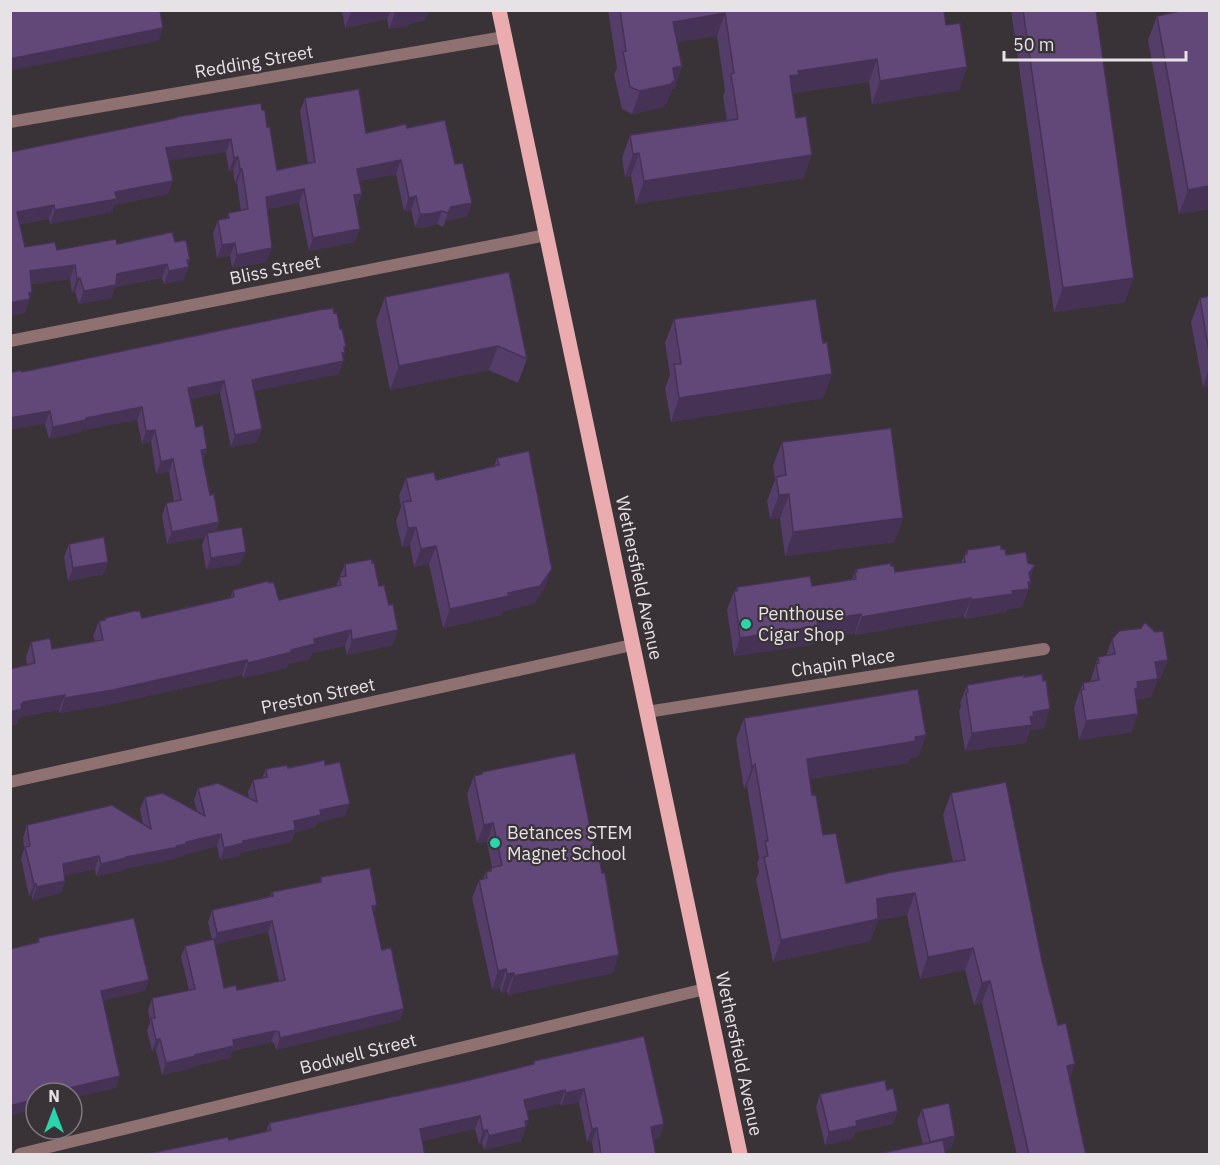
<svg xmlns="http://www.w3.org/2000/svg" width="1220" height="1165" font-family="'IBM Plex Sans',sans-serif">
  <rect width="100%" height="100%" fill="#393236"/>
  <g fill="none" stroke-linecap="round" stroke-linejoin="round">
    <path stroke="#8f7172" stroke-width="12" d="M 10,122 L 504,37
      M 10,341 L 546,235
      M 647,712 L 1044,649
      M 20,1154 L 705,989"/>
    <path stroke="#8f7172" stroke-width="12" d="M 10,782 L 632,645"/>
    <path stroke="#eaacae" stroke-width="15" d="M 499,10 L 740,1154"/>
  </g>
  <path fill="#543d68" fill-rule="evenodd" d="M 342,10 L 429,10 L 425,20 L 409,24 L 408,26 L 389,29 L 387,19 L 345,28 Z
    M 608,10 L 944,10 L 946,25 L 967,67 L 959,90 L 872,104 L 869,82 L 793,93 L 804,178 L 636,204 L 631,176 L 625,177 L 622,158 L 630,135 L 727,120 L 723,96 L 725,91 L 717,36 L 677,42 L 682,66 L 674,89 L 672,89 L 667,103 L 665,104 L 664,107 L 632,114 L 622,109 L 614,74 L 617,68 Z
    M 1011,10 L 1096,10 L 1125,302 L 1054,312 Z
    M 1209,10 L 1209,209 L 1179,214 L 1148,40 L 1157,16 Z
    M 305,98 L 366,133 L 407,128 L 455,164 L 472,203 L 467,216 L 446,221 L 443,227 L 437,224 L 424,228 L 415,227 L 411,210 L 404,211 L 396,174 L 359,181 L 362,194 L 356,208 L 355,242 L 309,251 L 299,203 L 267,209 L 267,262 L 232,268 L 230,256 L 217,258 L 213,233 L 218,220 L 227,218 L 228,213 L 241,211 L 237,183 L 235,183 L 233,170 L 229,171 L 226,152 L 169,160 L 173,181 L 168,194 L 114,205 L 112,212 L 50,224 L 49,219 L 20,224 L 25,247 L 57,250 L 117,244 L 175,242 L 190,260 L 184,280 L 164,284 L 162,278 L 115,287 L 111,298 L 79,304 L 75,292 L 72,293 L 70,279 L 32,284 L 32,292 L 25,313 L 10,152 L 175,118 L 176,117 L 262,110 L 267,127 L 277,170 L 308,164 L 300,111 Z
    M 1209,296 L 1209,386 L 1203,387 L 1191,322 L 1200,298 Z
    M 385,297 L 527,359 L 518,383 L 489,370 L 390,390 L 376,321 Z
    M 674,319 L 823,343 L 832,374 L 823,398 L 671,422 L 665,388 L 670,375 L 665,343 Z
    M 344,350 L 345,353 L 339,374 L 254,391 L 257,442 L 231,447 L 220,393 L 191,399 L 196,427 L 207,449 L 203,460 L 210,495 L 219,522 L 216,531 L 241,564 L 206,570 L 202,545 L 205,537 L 167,544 L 162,516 L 166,503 L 174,502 L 169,472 L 156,474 L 151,442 L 142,444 L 137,420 L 82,430 L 81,432 L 49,439 L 45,424 L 22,372 Z
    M 782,442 L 903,518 L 894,542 L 785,556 L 780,518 L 770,519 L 767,501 L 775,480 L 773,466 Z
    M 497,458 L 545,587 L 534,604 L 503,611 L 502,615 L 443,628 L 429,564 L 414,567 L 410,545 L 402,547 L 396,521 L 401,507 L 399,496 L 406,478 L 436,480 L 494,466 Z
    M 69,544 L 108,562 L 104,574 L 68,581 L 64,557 Z
    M 1001,549 L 1006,555 L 1035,565 L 1030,578 L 1031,582 L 1022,607 L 1007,609 L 1006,612 L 965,619 L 964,616 L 855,635 L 855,633 L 814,639 L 812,645 L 734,656 L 727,610 L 734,591 L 735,591 L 737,587 L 812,586 L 852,579 L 856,569 L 891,566 L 895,572 L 961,562 L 967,550 Z
    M 345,564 L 379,586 L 393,645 L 347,655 L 345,646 L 312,653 L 310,659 L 288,664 L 287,668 L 243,678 L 242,675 L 107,705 L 60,713 L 59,710 L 19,717 L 17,724 L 10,726 L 10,669 L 27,665 L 26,657 L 31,642 L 52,649 L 95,641 L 93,636 L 99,621 L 104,620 L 105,618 L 142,618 L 230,598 L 233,590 L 279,600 L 336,586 Z
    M 1112,639 L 1161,678 L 1158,679 L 1151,697 L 1136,700 L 1132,732 L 1079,740 L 1074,708 L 1076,701 L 1083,683 L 1090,682 L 1098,657 L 1106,656 Z
    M 967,685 L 1044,728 L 1030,730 L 1026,743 L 965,751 L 959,711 L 961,706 L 960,703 Z
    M 744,718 L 926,735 L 918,757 L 910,758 L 908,763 L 810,779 L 812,795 L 823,835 L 846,883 L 953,862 L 943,815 L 951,793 L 1042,961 L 1070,1078 L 1086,1155 L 1017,1155 L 982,1003 L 974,1005 L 965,970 L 920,979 L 907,915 L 878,920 L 870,941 L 773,962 L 756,879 L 759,872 L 757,863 L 759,858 L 747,786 L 744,789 L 736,739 Z
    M 325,765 L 345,816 L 318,822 L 316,827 L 295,832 L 291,842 L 240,853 L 239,856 L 220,860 L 217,846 L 183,855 L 182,857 L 175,858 L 174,859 L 123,869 L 122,871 L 96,876 L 95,869 L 65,875 L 65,881 L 61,893 L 32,900 L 32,896 L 29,896 L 21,859 L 24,849 L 23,838 L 27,825 L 143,825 L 140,809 L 145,797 L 197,811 L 194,800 L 198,788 L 249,799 L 248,792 L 253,780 L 262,778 L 266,769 Z
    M 482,772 L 613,973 L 508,995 L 507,991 L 501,993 L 500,988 L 492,989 L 472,898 L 479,880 L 483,879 L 486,872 L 489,871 L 491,868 L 492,867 L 487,842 L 477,843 L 467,794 L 474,776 L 481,774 Z
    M 321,877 L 374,913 L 382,950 L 404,1009 L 400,1020 L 276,1050 L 274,1043 L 271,1042 L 232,1051 L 230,1058 L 193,1066 L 192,1068 L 162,1075 L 156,1051 L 152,1051 L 147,1030 L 150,1022 L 148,1010 L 152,998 L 189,990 L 181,957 L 185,946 L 212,940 L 208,922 L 212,910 L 270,896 L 272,892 L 319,883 ZM 268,932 L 279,981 L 237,990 L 224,988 L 215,944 Z
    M 534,1061 L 664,1124 L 659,1138 L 653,1139 L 656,1155 L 594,1155 L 592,1141 L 587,1142 L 579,1102 L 561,1106 L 560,1104 L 527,1111 L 529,1120 L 521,1141 L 484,1150 L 482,1143 L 479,1144 L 475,1129 L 422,1141 L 229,1140 L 266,1132 L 269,1123 L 457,1083 L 532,1065 Z
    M 820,1094 L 893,1124 L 855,1132 L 852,1139 L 825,1145 L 816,1107 Z
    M 922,1109 L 955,1136 L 951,1148 L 945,1150 L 923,1144 L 917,1121 Z"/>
  <path fill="#453255" d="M 359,10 L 391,10 L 387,19 L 345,28 L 351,12 Z
    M 412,10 L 429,10 L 425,20 L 409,24 L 408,26 L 389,29 L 395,13 Z
    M 725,13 L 717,36 L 665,44 L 673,22 Z
    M 163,28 L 159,41 L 10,71 L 10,59 Z
    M 877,59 L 869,82 L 792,93 L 790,76 L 798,71 Z
    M 682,66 L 674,89 L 672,89 L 667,103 L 665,104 L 664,107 L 632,114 L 640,91 L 673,68 Z
    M 967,67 L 959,90 L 872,104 L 880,81 Z
    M 231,139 L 226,152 L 161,161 L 166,148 Z
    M 639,153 L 631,176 L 625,177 L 633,154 Z
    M 812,155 L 804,178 L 636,204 L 644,181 Z
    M 238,157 L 233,170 L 229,171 L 234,158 Z
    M 401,160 L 396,174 L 352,182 L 357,169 Z
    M 240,169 L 242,169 L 237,183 L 235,183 Z
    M 173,181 L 168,194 L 114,205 L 112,212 L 50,224 L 55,210 L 115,192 Z
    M 1209,186 L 1209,209 L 1179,214 L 1188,190 Z
    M 304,189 L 299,203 L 261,211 L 266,197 Z
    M 362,194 L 357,208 L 349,209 L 354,195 Z
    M 416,196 L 411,210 L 404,211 L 409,198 Z
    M 472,203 L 467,216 L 446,221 L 443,227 L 448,213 L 451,207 Z
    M 54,205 L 49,219 L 12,225 L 17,212 Z
    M 442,211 L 437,224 L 424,228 L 415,227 L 420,214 Z
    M 360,229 L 355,242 L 309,251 L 313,238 Z
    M 235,243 L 230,256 L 217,258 L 222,245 Z
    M 272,248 L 267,262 L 232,268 L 237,255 Z
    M 187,260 L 190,260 L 184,280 L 164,284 L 169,271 Z
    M 167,264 L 162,278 L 115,287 L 111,298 L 79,304 L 84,291 L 117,274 Z
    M 75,265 L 70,279 L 25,285 L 30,271 Z
    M 80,278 L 75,292 L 72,293 L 77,279 Z
    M 1134,278 L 1125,302 L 1054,312 L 1063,288 Z
    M 32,292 L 25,313 L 10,316 L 10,303 L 29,293 Z
    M 346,346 L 343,353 L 345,353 L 342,362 L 344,361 L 339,374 L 247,393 L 252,380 Z
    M 498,346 L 489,370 L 390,390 L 399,366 Z
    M 1209,368 L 1209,386 L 1203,387 Z
    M 832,374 L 823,398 L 671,422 L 679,398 Z
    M 224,381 L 220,393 L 184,401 L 188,388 Z
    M 142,407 L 137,420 L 82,430 L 81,432 L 49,439 L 53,427 L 86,418 Z
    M 50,411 L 45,424 L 10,430 L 10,418 Z
    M 262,429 L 257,442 L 231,447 L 235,435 Z
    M 155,430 L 151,442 L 142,444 L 146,431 Z
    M 207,449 L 202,461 L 201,450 Z
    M 173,459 L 169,472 L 156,474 L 161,462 Z
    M 789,494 L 780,518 L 770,519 L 779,495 Z
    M 903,518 L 894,542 L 785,556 L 793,532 Z
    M 219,522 L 215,535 L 207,533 L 205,537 L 167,544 L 172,532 Z
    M 416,527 L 410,545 L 402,547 L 408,528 Z
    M 436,546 L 429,564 L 414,567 L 421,549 Z
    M 246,552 L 241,564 L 206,570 L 211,558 Z
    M 108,562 L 104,574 L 68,581 L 73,568 Z
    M 1035,565 L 1029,582 L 1031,582 L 1029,589 L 1022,607 L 1007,609 L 1006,612 L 965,619 L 971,600 L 1012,591 Z
    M 552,569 L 545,587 L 534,604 L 503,611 L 502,615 L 443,628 L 450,609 L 508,593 Z
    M 971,598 L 964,616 L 855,635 L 862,617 Z
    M 861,614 L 855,633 L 814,639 L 812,645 L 734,656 L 740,638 L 817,621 Z
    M 351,630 L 345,646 L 312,653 L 310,659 L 288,664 L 287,668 L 243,678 L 248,663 L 291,650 L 314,639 Z
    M 398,630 L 393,645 L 347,655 L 352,640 Z
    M 247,660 L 242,675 L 107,705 L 60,713 L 65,698 Z
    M 1168,660 L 1161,678 L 1149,680 L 1155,662 Z
    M 1158,679 L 1151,697 L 1134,700 L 1128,707 L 1137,682 Z
    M 65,695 L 59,710 L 19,717 L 17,724 L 10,726 L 10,712 L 23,702 Z
    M 1050,709 L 1044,728 L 1030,730 L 1026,743 L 965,751 L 972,733 L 1030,717 L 1033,712 Z
    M 1138,714 L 1132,732 L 1079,740 L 1086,721 Z
    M 926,735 L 918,757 L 910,758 L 908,763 L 799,781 L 807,759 Z
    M 755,764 L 747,786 L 744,789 L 752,767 Z
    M 350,804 L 345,816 L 318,822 L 316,827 L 295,832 L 291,842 L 240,853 L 239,856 L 220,860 L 224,848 L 243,841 L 320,810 Z
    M 493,823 L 487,842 L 477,843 L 484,825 Z
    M 221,834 L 217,846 L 183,855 L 182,857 L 175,858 L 174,859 L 123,869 L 122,871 L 96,876 L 101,864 L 126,857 L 177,846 L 186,842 Z
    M 99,856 L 95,869 L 58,877 L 63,864 Z
    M 65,881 L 61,893 L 32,900 L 37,887 Z
    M 34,884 L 36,884 L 32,896 L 29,896 Z
    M 915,893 L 907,915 L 878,920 L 870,941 L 773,962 L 781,940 L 877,899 Z
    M 377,905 L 373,916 L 372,906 Z
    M 272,921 L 268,932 L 213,945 L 217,933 Z
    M 973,948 L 965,970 L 920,979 L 928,957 Z
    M 619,955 L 613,973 L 508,995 L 514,976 Z
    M 506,969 L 500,988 L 492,989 L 498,971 Z
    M 514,973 L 507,991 L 501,993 L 507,974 Z
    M 149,980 L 145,991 L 97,1002 L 101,991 Z
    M 990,981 L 982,1003 L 974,1005 L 982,983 Z
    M 404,1009 L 400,1020 L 276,1050 L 280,1038 Z
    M 275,1031 L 271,1042 L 232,1051 L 230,1058 L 193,1066 L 192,1068 L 162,1075 L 166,1063 L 195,1055 L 233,1040 Z
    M 160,1039 L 156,1051 L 152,1051 L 156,1040 Z
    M 1075,1064 L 1067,1086 L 1067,1066 Z
    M 120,1076 L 116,1088 L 72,1098 L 72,1093 L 58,1093 L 61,1090 Z
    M 584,1089 L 579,1102 L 561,1106 L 566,1093 Z
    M 565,1090 L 560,1104 L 520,1113 L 524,1100 Z
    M 36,1099 L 36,1109 L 10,1116 L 10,1106 Z
    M 898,1111 L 893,1124 L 855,1132 L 852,1139 L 825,1145 L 829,1132 L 856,1121 Z
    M 480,1116 L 475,1129 L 415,1143 L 420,1129 Z
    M 529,1120 L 521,1141 L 484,1150 L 489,1136 Z
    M 664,1124 L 659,1138 L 646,1140 L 651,1127 Z
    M 597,1128 L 592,1141 L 587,1142 L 592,1129 Z
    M 487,1130 L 482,1143 L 479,1144 L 483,1131 Z
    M 955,1136 L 951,1148 L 925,1155 L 930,1142 Z"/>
  <path fill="#624779" stroke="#453255" stroke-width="1.5" d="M 10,10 L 160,10 L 163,28 L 10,59 Z
    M 394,10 L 412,10 L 395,13 Z
    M 620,10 L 944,10 L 946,25 L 960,23 L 967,67 L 880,81 L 877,59 L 798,71 L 799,75 L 790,76 L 796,118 L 806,116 L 812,155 L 644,181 L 639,153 L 633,154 L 630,135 L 738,119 L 731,74 L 734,73 L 725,13 L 673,22 L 682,66 L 673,68 L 675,81 L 672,82 L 672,84 L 640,91 L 630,87 L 623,52 L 626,51 Z
    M 1023,10 L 1096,10 L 1134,278 L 1063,288 Z
    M 1184,10 L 1209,10 L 1209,186 L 1188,190 L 1157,16 Z
    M 359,89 L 366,133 L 406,124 L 407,128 L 445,120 L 455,164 L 463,163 L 472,203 L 451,207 L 448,213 L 442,211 L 429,214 L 420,214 L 416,196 L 409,198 L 401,160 L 357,169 L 362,194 L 354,195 L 360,229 L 313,238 L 304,189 L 266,197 L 272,248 L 237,255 L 235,243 L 222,245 L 218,220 L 229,218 L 228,213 L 248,209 L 242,169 L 240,169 L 238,157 L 234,158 L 231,139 L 166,148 L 173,181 L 115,192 L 117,199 L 55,210 L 54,205 L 17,212 L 25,247 L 55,242 L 57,250 L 116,239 L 117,244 L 172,232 L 175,242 L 186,240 L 190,260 L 187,260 L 189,267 L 169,271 L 167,264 L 117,274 L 116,285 L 84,291 L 80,278 L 77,279 L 75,265 L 30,271 L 32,292 L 29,293 L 30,299 L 10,303 L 10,152 L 176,118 L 176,117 L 261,103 L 262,110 L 265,110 L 267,127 L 270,127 L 277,170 L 315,162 L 305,98 Z
    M 509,272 L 527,359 L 498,346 L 399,366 L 385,297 Z
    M 1209,296 L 1209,353 L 1200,298 Z
    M 816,299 L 823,343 L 827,342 L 832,374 L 679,398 L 674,364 L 681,364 L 674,319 Z
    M 333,308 L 334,313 L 337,312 L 340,329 L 342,329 L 346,346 L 344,347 L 345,353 L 342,353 L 344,361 L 252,380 L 262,429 L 235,435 L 224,381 L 188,388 L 196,427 L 203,425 L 207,449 L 201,450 L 210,495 L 214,494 L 219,522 L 172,532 L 166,503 L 181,500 L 173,459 L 161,462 L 155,430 L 146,431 L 142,407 L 86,418 L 86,420 L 53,427 L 50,411 L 10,418 L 10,373 L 21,370 L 22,372 L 318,310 Z
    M 891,428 L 903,518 L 793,532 L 789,494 L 779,495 L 776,477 L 786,475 L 782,442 Z
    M 529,451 L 552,569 L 540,586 L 508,593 L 509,596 L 450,609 L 436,546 L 421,549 L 416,527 L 408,528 L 403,502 L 411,501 L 406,478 L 434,472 L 436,480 L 499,465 L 497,458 Z
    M 242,527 L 246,552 L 211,558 L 207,533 Z
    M 104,537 L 108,562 L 73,568 L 69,544 Z
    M 1001,545 L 1001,549 L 1005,549 L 1006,555 L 1026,552 L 1028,563 L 1035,565 L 1029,573 L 1031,582 L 1028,582 L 1029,589 L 1012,591 L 1013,594 L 971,600 L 971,598 L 862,617 L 861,614 L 817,621 L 818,626 L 740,638 L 734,591 L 737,591 L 737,587 L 810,576 L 812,586 L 856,579 L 855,572 L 857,572 L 856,569 L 891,563 L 891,566 L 894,566 L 895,572 L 965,562 L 964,555 L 967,554 L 967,550 Z
    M 372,559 L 372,563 L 374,562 L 379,586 L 384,585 L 389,605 L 393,604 L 398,630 L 352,640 L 351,630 L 314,639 L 315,644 L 291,650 L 292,652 L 248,663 L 247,660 L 113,690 L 65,698 L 65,695 L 23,702 L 24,704 L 21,704 L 22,709 L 10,712 L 10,669 L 35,663 L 31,642 L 50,638 L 52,649 L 103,640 L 99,621 L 105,620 L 105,618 L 134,611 L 140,611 L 142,618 L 234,597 L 233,590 L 268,581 L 269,583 L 274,582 L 279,600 L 341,585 L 339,577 L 346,576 L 345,564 Z
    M 1145,622 L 1155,632 L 1163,631 L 1168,660 L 1155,662 L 1158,679 L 1137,682 L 1138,688 L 1135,689 L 1138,714 L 1086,721 L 1081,690 L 1084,689 L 1083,683 L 1099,680 L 1096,664 L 1099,663 L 1098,657 L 1115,654 L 1112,639 L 1119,631 L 1141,628 Z
    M 1042,674 L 1043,681 L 1046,680 L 1050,709 L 1033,712 L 1034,716 L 1030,717 L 1032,725 L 972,733 L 966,693 L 968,692 L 967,685 L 1024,675 L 1024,677 Z
    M 918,689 L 926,735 L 915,737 L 916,741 L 807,759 L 812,795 L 816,795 L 823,835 L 836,833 L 846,883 L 892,872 L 965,860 L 951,793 L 1006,782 L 1042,961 L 1058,1025 L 1066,1023 L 1075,1064 L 1067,1066 L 1086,1155 L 1029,1155 L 990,981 L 982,983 L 973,948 L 928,957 L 915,893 L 877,899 L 878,919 L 781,940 L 764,857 L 768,856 L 765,841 L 768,841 L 755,764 L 752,767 L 744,718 Z
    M 575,753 L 594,846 L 597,845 L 602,873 L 605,873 L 619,955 L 514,976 L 514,973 L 507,974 L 506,969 L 498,971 L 479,880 L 487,878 L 486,872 L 491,871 L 491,868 L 502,865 L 493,823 L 484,825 L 474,776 L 482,774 L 482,772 Z
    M 325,760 L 325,765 L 340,762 L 350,804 L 320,810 L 321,815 L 294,821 L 295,830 L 243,841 L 244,843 L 224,848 L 221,834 L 186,842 L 186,844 L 177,846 L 179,847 L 126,857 L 126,858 L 101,864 L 99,856 L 63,864 L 65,881 L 37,887 L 36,884 L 34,884 L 25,847 L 30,846 L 27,825 L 112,805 L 151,829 L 145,797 L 163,793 L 205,816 L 198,788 L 218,783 L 257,802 L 253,780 L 267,777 L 266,769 L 287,765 L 288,768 Z
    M 370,868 L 377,905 L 372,906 L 382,950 L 391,947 L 404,1009 L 280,1038 L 279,1032 L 275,1031 L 233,1040 L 234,1046 L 195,1055 L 196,1056 L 166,1063 L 160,1039 L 156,1040 L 151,1018 L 155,1018 L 152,998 L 195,989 L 185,946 L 214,939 L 224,988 L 236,985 L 237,990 L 285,980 L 272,921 L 217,933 L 212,910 L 273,896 L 272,892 L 321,882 L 321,877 Z
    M 134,918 L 149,980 L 101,991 L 120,1076 L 61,1090 L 62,1092 L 58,1093 L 36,1093 L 36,1099 L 10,1106 L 10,949 L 39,942 L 38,938 Z
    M 644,1036 L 664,1124 L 651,1127 L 656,1155 L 601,1155 L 597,1128 L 592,1129 L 584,1089 L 566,1093 L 565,1090 L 524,1100 L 529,1120 L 525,1121 L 526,1127 L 489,1136 L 487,1130 L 483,1131 L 480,1116 L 420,1129 L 425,1155 L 142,1155 L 228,1137 L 229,1140 L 268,1131 L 271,1130 L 269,1123 L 457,1083 L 534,1064 L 534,1061 Z
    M 885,1080 L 887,1090 L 893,1088 L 898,1111 L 856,1121 L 857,1126 L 829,1132 L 820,1094 Z
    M 949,1103 L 955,1136 L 930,1142 L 922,1109 Z
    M 943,1140 L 946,1155 L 873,1155 Z"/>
  <g fill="#2bd5ac" stroke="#393236" stroke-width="2">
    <circle cx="746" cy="624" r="6"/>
    <circle cx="495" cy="843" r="6"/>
  </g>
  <g text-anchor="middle" stroke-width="4.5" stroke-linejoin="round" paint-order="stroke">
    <g font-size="18" fill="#e7e2e5" stroke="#393236">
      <text transform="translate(254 62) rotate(-10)" y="6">Redding Street</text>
      <text transform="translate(275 270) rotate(-11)" y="6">Bliss Street</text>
      <text transform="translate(639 578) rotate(78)" y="6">Wethersfield Avenue</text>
      <text transform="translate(843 663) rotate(-9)" y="6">Chapin Place</text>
      <text transform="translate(318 696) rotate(-12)" y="6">Preston Street</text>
      <text transform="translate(358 1054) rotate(-14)" y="6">Bodwell Street</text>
      <text transform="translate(739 1054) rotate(78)" y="6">Wethersfield Avenue</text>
    </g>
    <g font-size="18" fill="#e7e2e5" stroke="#393236" text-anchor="start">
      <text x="758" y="620">Penthouse<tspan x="758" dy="21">Cigar Shop</tspan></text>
      <text x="507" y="839">Betances STEM<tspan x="507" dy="21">Magnet School</tspan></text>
    </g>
  </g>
  <rect width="1220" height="1165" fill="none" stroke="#e7e2e5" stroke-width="24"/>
  <g transform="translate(54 1111)"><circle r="28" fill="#393236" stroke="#7f787c" stroke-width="1.5"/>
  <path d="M0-4.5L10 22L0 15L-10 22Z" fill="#2bd5ac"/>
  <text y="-9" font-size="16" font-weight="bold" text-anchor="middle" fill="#e7e2e5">N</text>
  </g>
  <path d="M1004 51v9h182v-9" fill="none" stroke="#e7e2e5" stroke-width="3"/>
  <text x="1013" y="51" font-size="18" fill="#e7e2e5" stroke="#393236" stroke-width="4.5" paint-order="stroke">50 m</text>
</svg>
